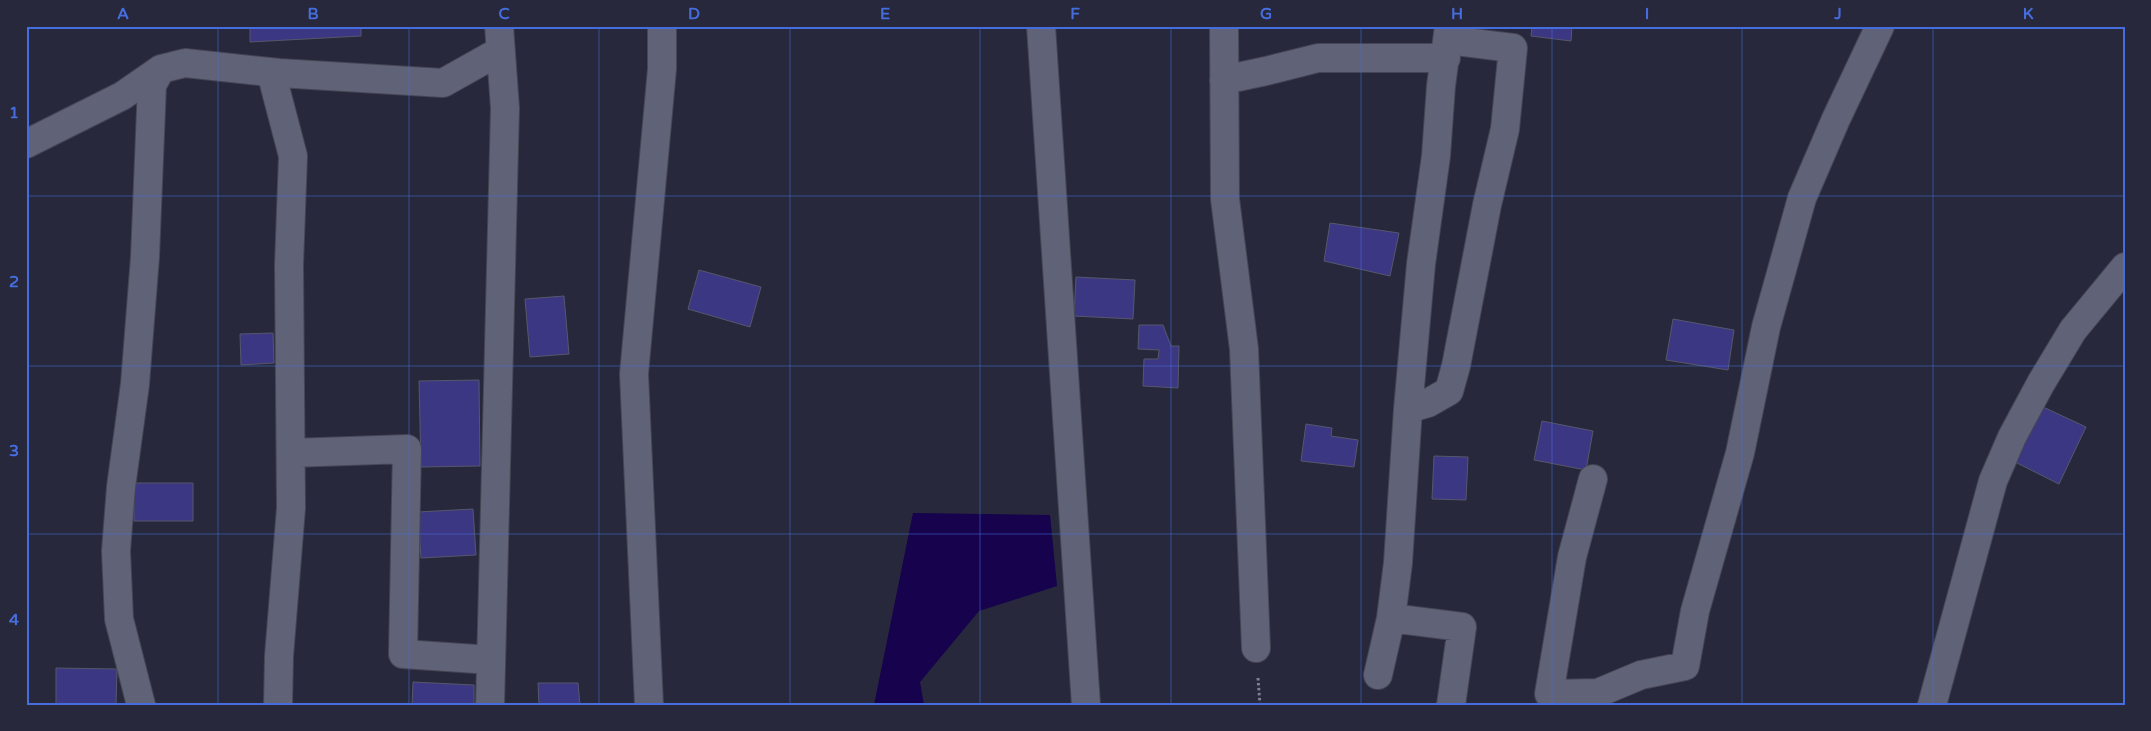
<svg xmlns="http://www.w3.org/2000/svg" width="2151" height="731" font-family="'Varela Round',sans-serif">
  <rect width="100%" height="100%" fill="#27283b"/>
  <path fill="#16024d" d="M 913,513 L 1050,515 L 1057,586 L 979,611 L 920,682 L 924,705 L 874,705 Z"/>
  <path fill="#3c3782" stroke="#56576c" d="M 250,26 L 361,26 L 361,36 L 250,42 Z
    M 1532,26 L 1572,26 L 1571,41 L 1531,36 Z
    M 1330,223 L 1399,233 L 1390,276 L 1324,261 Z
    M 699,270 L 761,287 L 750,327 L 688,309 Z
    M 1076,277 L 1135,280 L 1133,319 L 1074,316 Z
    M 564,296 L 569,354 L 530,357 L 525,299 Z
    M 1673,319 L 1734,330 L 1728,370 L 1666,360 Z
    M 1139,325 L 1163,325 L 1171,346 L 1179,346 L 1178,388 L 1143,386 L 1144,359 L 1158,359 L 1159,350 L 1138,349 Z
    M 273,333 L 274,363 L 241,365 L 240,334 Z
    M 479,380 L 480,466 L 421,467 L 419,381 Z
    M 2041,406 L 2086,427 L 2059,484 L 2015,462 Z
    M 1542,421 L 1593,431 L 1586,470 L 1534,460 Z
    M 1306,424 L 1332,428 L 1331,436 L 1358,440 L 1354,467 L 1301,461 Z
    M 1434,456 L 1468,457 L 1466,500 L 1432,499 Z
    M 134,483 L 193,483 L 193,521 L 134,521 Z
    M 473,509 L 476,555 L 421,558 L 418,512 Z
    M 56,668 L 117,669 L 116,705 L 56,705 Z
    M 413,682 L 474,685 L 474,705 L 412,705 Z
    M 538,683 L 578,683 L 580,705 L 539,705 Z"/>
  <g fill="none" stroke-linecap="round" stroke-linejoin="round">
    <defs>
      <path id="minor" d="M 1041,26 L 1086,705
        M 1224,26 L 1225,199 L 1244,349 L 1256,648
        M 271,72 L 293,156 L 289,265 L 291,508 L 279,656 L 278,705
        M 1224,80 L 1266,71 L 1318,58 L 1446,58
        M 26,144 L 122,96 L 161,69
        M 1408,409 L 1428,403 L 1449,391 L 1456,366 L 1487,205 L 1505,129 L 1513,48 L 1448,40
        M 291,453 L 407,449 L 403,654 L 491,660
        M 1593,479 L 1572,557 L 1549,694 L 1598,693 L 1641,675 L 1685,666 L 1695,611 L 1740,453 L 1766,327 L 1802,198 L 1836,119 L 1880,26
        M 1391,618 L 1462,627 L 1451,705
        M 1378,675 L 1391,618 L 1398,563 L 1408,409 L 1421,264 L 1436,156 L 1441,86 L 1449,26
        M 141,705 L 119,619 L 116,551 L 121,487 L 135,384 L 145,257 L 152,85 L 161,69 L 185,63 L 279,73 L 443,83 L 500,51
        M 490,705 L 505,108 L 499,26
        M 649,705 L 634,374 L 662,69 L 662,26
        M 1932,705 L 1993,481 L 2012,437 L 2041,383 L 2073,330 L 2125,267"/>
    </defs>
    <use href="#minor" stroke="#454555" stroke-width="30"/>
    <path stroke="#7f8090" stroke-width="3" stroke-dasharray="2.5 2.5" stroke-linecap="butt" d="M 1258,678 L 1260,705"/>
    <use href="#minor" stroke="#606277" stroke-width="28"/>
  </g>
  <path fill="none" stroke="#466dde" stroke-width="1" stroke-opacity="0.55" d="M 218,26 L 218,705M 409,26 L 409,705M 599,26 L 599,705M 790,26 L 790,705M 980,26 L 980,705M 1171,26 L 1171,705M 1361,26 L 1361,705M 1552,26 L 1552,705M 1742,26 L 1742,705M 1933,26 L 1933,705M 26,196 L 2125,196M 26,366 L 2125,366M 26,534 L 2125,534"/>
  <rect width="2151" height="731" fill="none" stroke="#27283b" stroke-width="55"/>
  <rect x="28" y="28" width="2096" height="676" fill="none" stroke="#466dde" stroke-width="2"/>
  <g font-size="16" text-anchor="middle" font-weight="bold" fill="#466dde">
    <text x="123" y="19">A</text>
    <text x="313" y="19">B</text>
    <text x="504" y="19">C</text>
    <text x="694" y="19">D</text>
    <text x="885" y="19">E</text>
    <text x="1075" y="19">F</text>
    <text x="1266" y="19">G</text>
    <text x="1457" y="19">H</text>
    <text x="1647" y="19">I</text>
    <text x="1838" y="19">J</text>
    <text x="2028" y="19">K</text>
    <text x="14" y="118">1</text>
    <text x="14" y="287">2</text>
    <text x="14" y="456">3</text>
    <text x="14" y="625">4</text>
  </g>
</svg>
